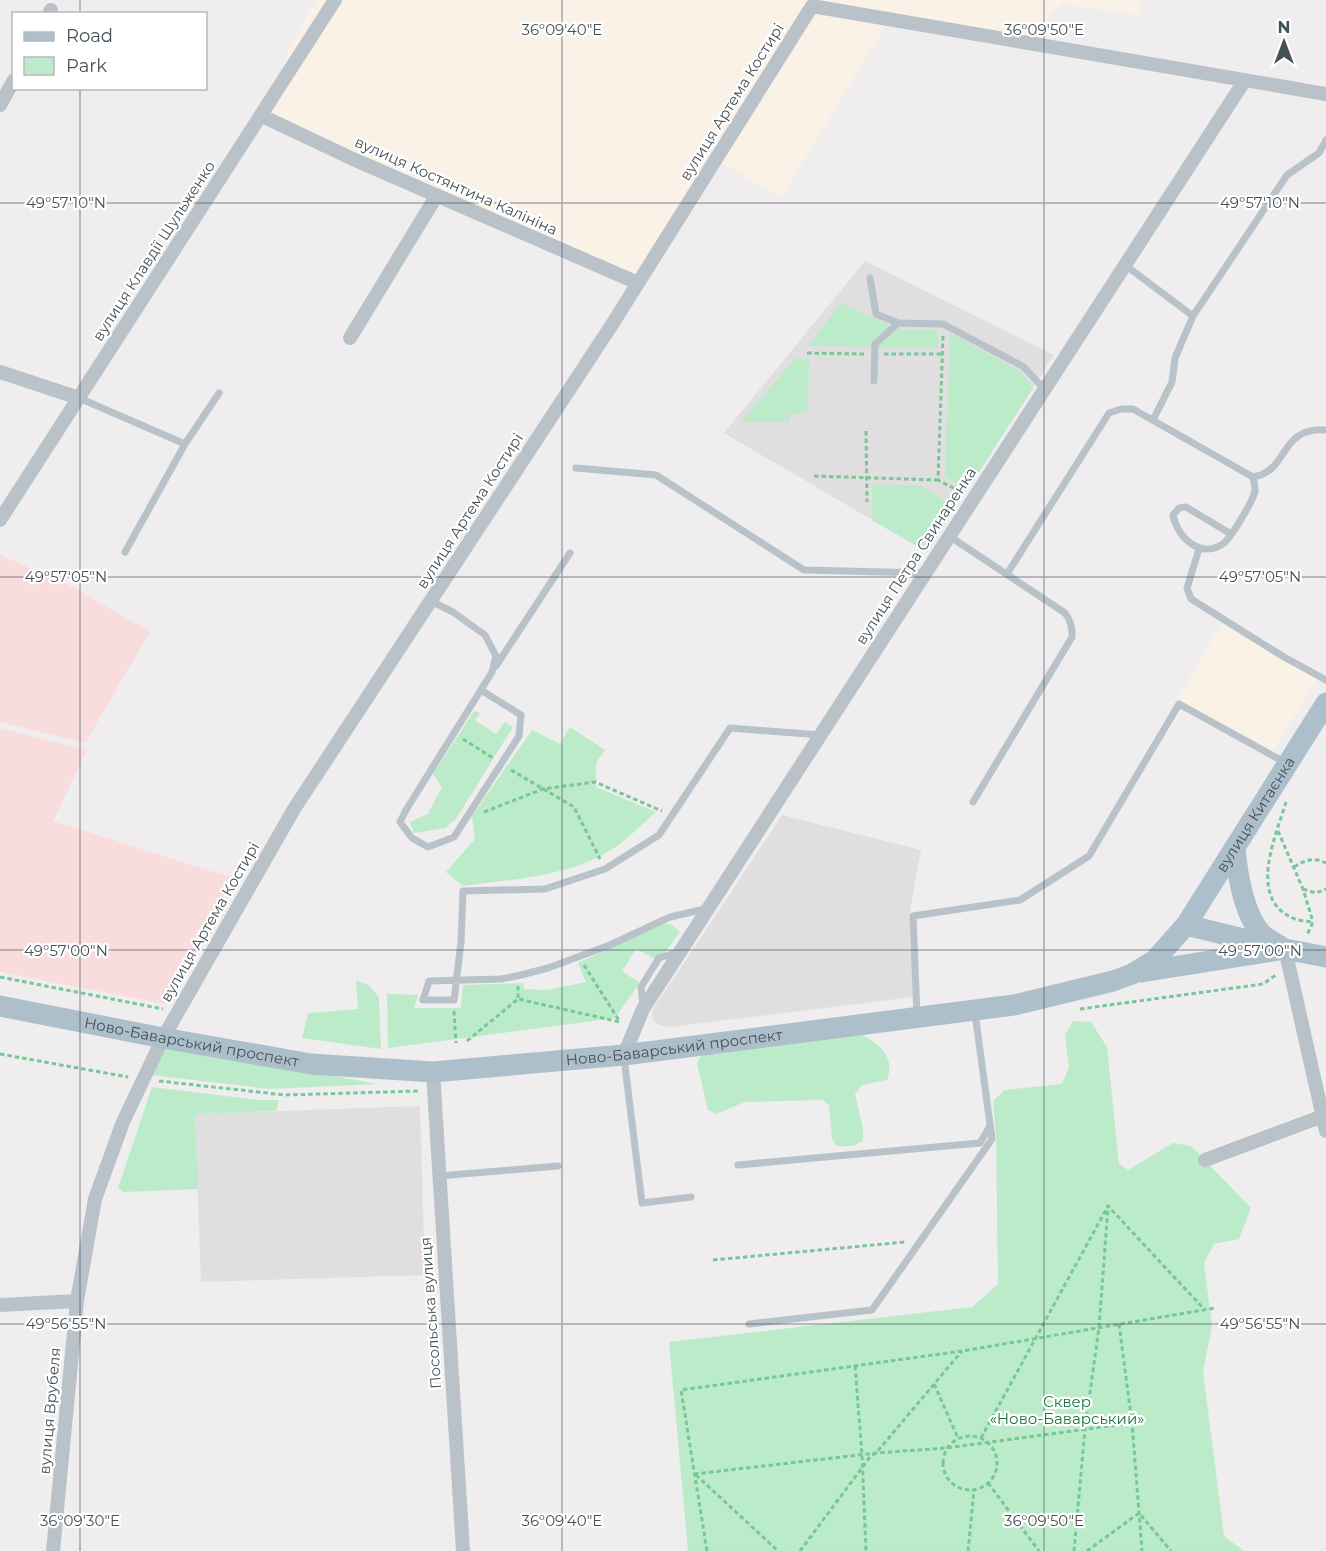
<svg xmlns="http://www.w3.org/2000/svg" width="1326" height="1551" font-family="Montserrat,sans-serif">
  <rect width="100%" height="100%" fill="#efeded"/>
  <path fill="#faf2e6" d="M 317,0 L 1141,0 L 1138,15 L 1063,4 L 1048,16 L 1047,29 L 1034,39 L 892,15 L 781,198 L 712,157 L 636,278 L 268,114 L 288,50 Z
    M 1221,623 L 1318,678 L 1273,751 L 1177,700 Z"/>
  <path fill="#e0dede" d="M 865,261 L 1054,355 L 927,552 L 724,433 Z
    M 782,815 L 921,850 L 909,915 L 913,997 L 670,1027 L 659,1025 L 653,1020 L 652,1011 Z
    M 420,1106 L 425,1275 L 201,1282 L 195,1114 Z"/>
  <path fill="#f9dddd" d="M 0,555 L 71,586 L 150,632 L 85,743 L 0,722 Z
    M 0,728 L 87,750 L 53,821 L 233,878 L 166,1004 L 0,972 Z"/>
  <path fill="#bcebca" d="M 841,303 L 900,330 L 937,330 L 938,348 L 808,346 Z
    M 950,333 L 1020,371 L 1033,388 L 968,489 L 945,477 Z
    M 796,358 L 809,359 L 808,412 L 790,414 L 789,422 L 741,422 Z
    M 872,484 L 922,486 L 955,508 L 927,552 L 872,520 Z
    M 474,711 L 480,713 L 475,720 L 496,734 L 505,722 L 513,727 L 456,819 L 445,828 L 414,833 L 410,822 L 428,814 L 442,787 L 433,774 Z
    M 570,727 L 605,750 L 596,763 L 596,787 L 656,812 C 642,824 629,838 614,848 C 570,877 513,879 463,886 L 446,872 L 475,839 L 472,816 L 532,730 L 560,744 Z
    M 662,924 L 671,924 L 680,932 L 665,952 L 655,959 L 636,949 L 622,971 L 640,983 L 615,1018 L 388,1048 L 387,994 L 418,995 L 414,1008 L 461,1008 L 463,985 L 523,983 L 524,989 L 547,990 L 586,982 L 578,963 Z
    M 356,980 L 370,986 L 379,998 L 381,1049 L 302,1038 L 308,1013 L 358,1009 Z
    M 1073,1021 L 1091,1022 L 1107,1047 L 1119,1164 L 1128,1170 L 1173,1143 L 1191,1146 L 1251,1208 L 1239,1239 L 1214,1244 L 1204,1263 L 1212,1327 L 1203,1371 L 1224,1536 L 1244,1551 L 688,1551 L 669,1342 L 972,1307 L 998,1284 L 996,1137 L 993,1101 L 1005,1090 L 1062,1084 L 1069,1068 L 1065,1035 Z
    M 853,1030 C 874,1041 897,1053 887,1080 L 862,1085 L 855,1094 L 863,1128 L 863,1141 L 853,1146 L 836,1146 L 832,1139 L 829,1105 L 822,1100 L 745,1102 L 716,1114 L 708,1110 L 697,1063 L 705,1048 Z
    M 166,1046 L 378,1084 L 270,1089 L 150,1075 Z
    M 152,1087 L 259,1100 L 279,1100 L 276,1111 L 195,1114 L 198,1189 L 124,1192 L 118,1188 Z"/>
  <g fill="none" stroke-linecap="round" stroke-linejoin="round">
    <path stroke="#77c798" stroke-width="3" stroke-dasharray="4.5 3" stroke-linecap="butt" d="M 943,336 L 938,480 L 961,492
      M 807,353 L 865,354
      M 884,354 L 942,354
      M 866,431 L 867,502
      M 814,476 L 938,480
      M 463,739 L 493,758
      M 511,770 L 574,807 L 600,859
      M 1286,802 C 1276,836 1246,900 1295,919 C 1300,921 1307,921 1313,922 L 1307,935
      M 484,812 L 543,789 L 595,782 L 662,811
      M 1278,831 L 1303,889 L 1313,922
      M 1294,867 C 1305,860 1314,857 1326,863
      M 1303,889 L 1316,893 L 1326,889
      M 584,965 L 620,1022
      M 0,977 L 163,1009
      M 518,986 L 518,999
      M 1080,1009 L 1263,984 L 1276,975
      M 454,1011 L 456,1043
      M 467,1041 L 518,999 L 620,1022
      M 0,1054 L 128,1077
      M 159,1081 L 285,1095 L 418,1091
      M 713,1260 L 905,1242
      M 1119,1324 L 1132,1423 L 1142,1551
      M 855,1366 L 862,1455 L 866,1551
      M 934,1384 L 958,1438
      M943 1463a27 27 0 1 1 54 0a27 27 0 1 1-54 0Z
      M 981,1438 L 1108,1206 L 1204,1309
      M 694,1474 L 876,1453 L 946,1448 L 1132,1423
      M 696,1475 L 778,1551
      M 988,1483 L 1039,1551
      M 707,1551 L 681,1390 L 962,1351 L 1215,1308
      M 800,1551 L 870,1457 L 876,1453 L 962,1351
      M 968,1551 L 974,1490
      M 1074,1551 L 1085,1429 L 1099,1327 L 1108,1207
      M 1087,1551 L 1139,1513 L 1171,1551"/>
    <path stroke="#b9c2c9" stroke-width="7" d="M 1125,265 L 1193,316
      M 870,278 L 876,314 L 898,323
      M 874,381 L 875,344 L 898,323 L 943,324 L 1024,367 L 1044,389
      M 79,398 L 185,444
      M 1153,420 L 1172,382 L 1175,358 L 1193,316 L 1287,175 L 1319,153 L 1326,140
      M 576,468 L 656,475 L 804,570 L 925,573
      M 1231,534 L 1186,507 L 1179,508 L 1173,515 C 1177,538 1202,560 1224,543 C 1232,536 1253,501 1255,491 C 1255,487 1254,481 1253,477
      M 949,536 L 1065,613 C 1071,621 1072,627 1072,637 L 973,802
      M 1199,549 L 1187,588 L 1191,599 L 1284,657 L 1326,680
      M 125,552 L 185,444 L 219,393
      M 1007,574 L 1109,413 L 1121,409 L 1133,409 L 1253,477 C 1290,471 1278,427 1326,430
      M 431,601 L 453,612 L 485,635 L 496,656 L 492,672 L 406,810 L 400,822 L 412,838 L 428,847 L 454,837 L 519,736 L 521,715 L 481,690
      M 496,666 L 570,553
      M 705,909 L 670,917 L 610,945 L 548,968 L 521,975 L 501,979 L 429,981 L 423,1000 L 454,1000 L 461,942 L 463,891 L 545,889 L 605,869 L 659,835 L 730,728 L 820,735
      M 643,1006 L 641,987 L 659,958 L 678,952
      M 917,1016 L 913,916 L 1020,900 L 1089,856 L 1179,704 L 1286,763
      M 624,1058 L 642,1203 L 691,1197
      M 738,1165 L 980,1143 L 990,1126
      M 439,1176 L 558,1166
      M 749,1324 L 872,1310 L 992,1139 L 975,1013"/>
    <path stroke="#b9c2c9" stroke-width="14" d="M 812,6 L 1326,94
      M 49,14 L 51,10
      M 0,105 L 14,80
      M 262,116 L 353,159 L 638,283
      M 350,338 L 437,195
      M 0,372 L 79,398
      M 0,520 L 335,0
      M 1285,949 L 1326,1131
      M 624,1055 L 643,1009 L 1245,80
      M 433,1072 L 463,1551
      M 1205,1160 L 1323,1116
      M 0,1305 L 77,1301
      M 53,1551 L 77,1301 L 95,1199 L 123,1122 L 163,1038 L 294,809 L 613,323 L 812,6"/>
    <g stroke="#adbfca" stroke-width="21">
      <path d="M 1235,847 C 1237,873 1244,918 1264,936 C 1269,940 1275,943 1280,946"/>
      <path d="M 1186,925 L 1285,949 L 1326,957"/>
      <path d="M 1141,972 L 1285,949"/>
      <path id="s1" d="M 0,1006 L 163,1038 L 311,1064 L 433,1072 L 624,1055 L 1014,1005 L 1113,981 L 1132,974 L 1155,960 L 1186,925 L 1326,703"/>
    </g>
  </g>
  <path fill="none" stroke="#465259" stroke-width="1.5" stroke-opacity="0.45" d="M 80,0 L 80,14M 562,0 L 562,1551M 1044,0 L 1044,1551M 80,88 L 80,1551M 0,203 L 1326,203M 0,577 L 1326,577M 0,950 L 1326,950M 0,1324 L 1326,1324"/>
  <g text-anchor="middle" stroke-width="4.5" stroke-linejoin="round" paint-order="stroke">
    <g font-size="15" fill="#465259" stroke="#fff">
      <text transform="translate(732 102) rotate(-58)" y="5">вулиця Артема Костирі</text>
      <text transform="translate(456 186) rotate(24)" y="5">вулиця Костянтина Калініна</text>
      <text transform="translate(154 251) rotate(-57)" y="5">вулиця Клавдії Шульженко</text>
      <text transform="translate(470 511) rotate(-57)" y="5">вулиця Артема Костирі</text>
      <text transform="translate(916 556) rotate(-57)" y="5">вулиця Петра Свинаренка</text>
      <text dy="5" stroke="none"><textPath href="#s1" startOffset="1350">вулиця Китаєнка</textPath></text>
      <text transform="translate(210 922) rotate(-60)" y="5">вулиця Артема Костирі</text>
      <text dy="5" stroke="none"><textPath href="#s1" startOffset="195">Ново-Баварський проспект</textPath></text>
      <text dy="5" stroke="none"><textPath href="#s1" startOffset="681">Ново-Баварський проспект</textPath></text>
      <text transform="translate(431 1313) rotate(-94)" y="5">Посольська вулиця</text>
      <text transform="translate(50 1411) rotate(-85)" y="5">вулиця Врубеля</text>
    </g>
    <g font-size="15" fill="#1c7540" stroke="#fff">
      <text x="1067" y="1407">Сквер<tspan x="1067" dy="17">«Ново-Баварський»</tspan></text>
    </g>
  </g>
  <g font-size="15" text-anchor="middle" fill="#465259" stroke="#fff" stroke-width="4.5" stroke-linejoin="round" paint-order="stroke">
    <text x="562" y="35">36°09'40"E</text>
    <text x="1044" y="35">36°09'50"E</text>
    <text x="66" y="208">49°57'10"N</text>
    <text x="1260" y="208">49°57'10"N</text>
    <text x="66" y="582">49°57'05"N</text>
    <text x="1260" y="582">49°57'05"N</text>
    <text x="66" y="956">49°57'00"N</text>
    <text x="1260" y="956">49°57'00"N</text>
    <text x="66" y="1329">49°56'55"N</text>
    <text x="1260" y="1329">49°56'55"N</text>
    <text x="80" y="1526">36°09'30"E</text>
    <text x="562" y="1526">36°09'40"E</text>
    <text x="1044" y="1526">36°09'50"E</text>
  </g>
  <rect x="12" y="12" width="195" height="78" fill="#ffffff" stroke="#b5babd" stroke-width="1.5"/>
  <rect x="24" y="32" width="30" height="9" fill="#adbfca" stroke="#b5babd" stroke-width="1.5"/>
  <text x="66" y="42" font-size="18" fill="#465259">Road</text>
  <rect x="24" y="57" width="30" height="18" fill="#bcebca" stroke="#b5babd" stroke-width="1.5"/>
  <text x="66" y="72" font-size="18" fill="#465259">Park</text>
  <g transform="translate(1284 42)" stroke="#ffffff" stroke-width="4.5" paint-order="stroke">
  <path d="M0-4.5L10 22L0 15L-10 22Z" fill="#465259"/>
  <text y="-9" font-size="16" font-weight="bold" text-anchor="middle" fill="#465259">N</text>
  </g>
</svg>
